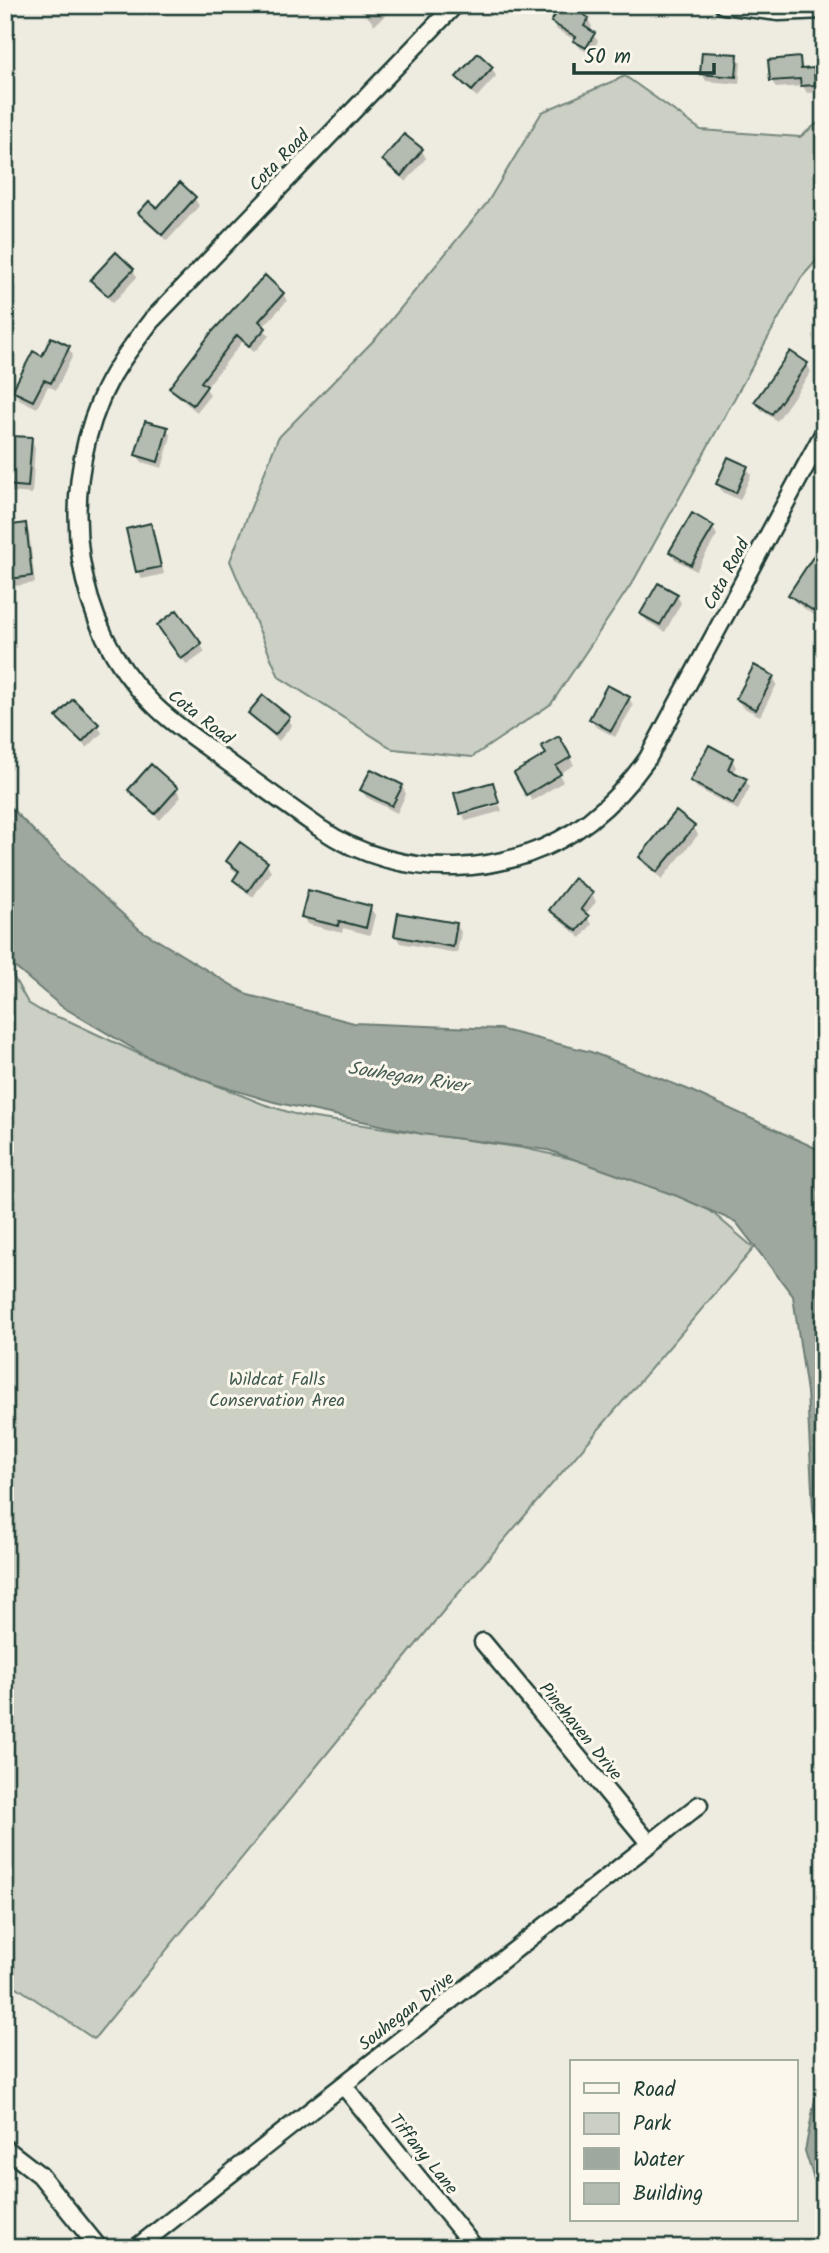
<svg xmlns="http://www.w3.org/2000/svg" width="829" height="2253" font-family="Kalam,sans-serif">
  <rect width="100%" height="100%" fill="#eeece1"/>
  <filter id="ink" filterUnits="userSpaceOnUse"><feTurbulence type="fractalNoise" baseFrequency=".0143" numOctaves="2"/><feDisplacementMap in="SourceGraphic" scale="14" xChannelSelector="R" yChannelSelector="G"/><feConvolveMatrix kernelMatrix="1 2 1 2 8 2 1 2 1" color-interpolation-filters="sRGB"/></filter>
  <g filter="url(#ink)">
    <path fill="#cbcfc4" stroke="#75867c" stroke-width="2" d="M 625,76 L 701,130 L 800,137 L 824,118 L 824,252 L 801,278 L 634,580 L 551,704 L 472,757 L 393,749 L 279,677 L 230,561 L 278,438 L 377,337 L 487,203 L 542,112 Z
      M 5,962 L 28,1003 L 43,1012 L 69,1021 L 137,1053 L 263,1104 L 301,1116 L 523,1148 L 642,1174 L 700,1202 L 754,1248 L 445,1609 L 94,2039 L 5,1979 Z"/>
    <path fill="#9fa89f" stroke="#6c7d74" stroke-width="2" d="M 5,802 L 63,860 L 139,929 L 248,995 L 354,1023 L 499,1029 L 591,1052 L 687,1089 L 824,1152 L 824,1563 L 813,1509 L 807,1392 L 793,1296 L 736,1222 L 677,1196 L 548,1150 L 422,1134 L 274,1102 L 214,1084 L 146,1056 L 61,1006 L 5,959 Z
      M 824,2053 L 824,2210 L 805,2151 Z"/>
    <path fill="#0003" d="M 357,5 L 396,5 L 375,25 Z
      M 588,19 L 592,27 L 589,31 L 598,41 L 590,54 L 580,48 L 575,40 L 557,30 L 553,22 Z
      M 737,56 L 741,63 L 739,84 L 706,81 L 702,73 Z
      M 799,59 L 804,71 L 813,70 L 817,77 L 818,92 L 807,93 L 803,86 L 776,88 L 772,81 Z
      M 492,68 L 496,76 L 477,97 L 463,85 L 458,77 Z
      M 405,136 L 422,151 L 426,158 L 406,182 L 388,167 L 384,160 Z
      M 180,185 L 195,199 L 199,206 L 167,241 L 144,221 L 140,213 L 157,210 Z
      M 133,270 L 137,277 L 113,303 L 97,288 L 92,280 Z
      M 283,294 L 287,301 L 263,327 L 269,336 L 254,352 L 242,342 L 206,388 L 210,395 L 197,412 L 176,395 L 171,388 Z
      M 824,308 L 824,333 L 814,321 Z
      M 68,348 L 73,355 L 56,390 L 48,386 L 37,408 L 19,399 L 14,391 L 42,358 Z
      M 807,364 L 811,372 L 777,421 L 761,410 L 757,402 Z
      M 167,429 L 171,436 L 162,468 L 142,462 L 137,455 Z
      M 31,439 L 35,447 L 32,494 L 10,492 L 6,485 L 10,459 Z
      M 747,467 L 751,475 L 740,500 L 722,492 L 718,484 Z
      M 25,525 L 29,533 L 35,583 L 15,586 L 11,578 L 5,528 Z
      M 150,525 L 154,533 L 164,574 L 142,579 L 138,572 Z
      M 713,528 L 717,535 L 696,571 L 675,559 L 671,552 Z
      M 824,543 L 824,616 L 821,620 L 795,602 L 790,595 Z
      M 677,596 L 681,603 L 665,632 L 647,621 L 642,614 Z
      M 163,633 L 201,645 L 205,652 L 187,665 Z
      M 773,677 L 777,684 L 760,716 L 742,707 L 738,699 Z
      M 629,698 L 633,706 L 615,737 L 595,726 L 591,719 Z
      M 73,702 L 98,725 L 102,733 L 87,748 L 63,725 L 58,717 Z
      M 250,713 L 288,718 L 292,725 L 279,741 L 255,720 Z
      M 558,738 L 574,765 L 559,774 L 563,782 L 532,801 L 516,774 L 548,755 Z
      M 732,759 L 736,767 L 733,773 L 745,780 L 750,787 L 738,810 L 697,788 L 692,781 Z
      M 402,786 L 406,794 L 397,813 L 366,797 L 362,790 Z
      M 176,789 L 181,797 L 160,820 L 134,797 L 130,790 Z
      M 500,805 L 502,811 L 466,821 L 463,815 Z
      M 694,827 L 698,835 L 662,879 L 645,865 L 641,858 Z
      M 228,862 L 267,864 L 271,871 L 253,897 L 239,887 L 235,880 L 239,874 L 232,869 Z
      M 592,894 L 596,902 L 585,915 L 592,924 L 581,938 L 555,917 L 551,910 Z
      M 370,908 L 375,915 L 370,935 L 343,928 L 342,933 L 307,924 L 303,917 Z
      M 456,924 L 461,932 L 457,953 L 400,943 L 396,936 Z"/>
    <path fill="#b4bbb0" stroke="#1f3d34" stroke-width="2" d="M 561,5 L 568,5 L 589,18 L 584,26 L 595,33 L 586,48 L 573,41 L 576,37 L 551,22 Z
      M 702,52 L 738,54 L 736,77 L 700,74 Z
      M 478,53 L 493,67 L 472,91 L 456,77 Z
      M 800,57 L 801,69 L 814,68 L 815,85 L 801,86 L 800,79 L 770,81 L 768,60 Z
      M 404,134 L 423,149 L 401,176 L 382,160 Z
      M 180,182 L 196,197 L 162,235 L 138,213 L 149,201 L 157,208 Z
      M 116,252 L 134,269 L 108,296 L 90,280 Z
      M 265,275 L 284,293 L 259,321 L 266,328 L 249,346 L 237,335 L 201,382 L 207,386 L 193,405 L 169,388 L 211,333 Z
      M 51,337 L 70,346 L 51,383 L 44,380 L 33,401 L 12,391 L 33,351 L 42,356 Z
      M 790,351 L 808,363 L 772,414 L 754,402 Z
      M 145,421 L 168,427 L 158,462 L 135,455 Z
      M 10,436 L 32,437 L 28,487 L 5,485 L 5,456 L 8,457 Z
      M 728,457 L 748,466 L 736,493 L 716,484 Z
      M 692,513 L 714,526 L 691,565 L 669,552 Z
      M 26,523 L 32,576 L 9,579 L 5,526 Z
      M 151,523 L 161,567 L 136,572 L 126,529 Z
      M 824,540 L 824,603 L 817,613 L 788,595 Z
      M 658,583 L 678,594 L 660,625 L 640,614 Z
      M 177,610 L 202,644 L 181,659 L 157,625 Z
      M 754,665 L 774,676 L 756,710 L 736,699 Z
      M 607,685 L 630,697 L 611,731 L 589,719 Z
      M 263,695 L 290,717 L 275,735 L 248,713 Z
      M 73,699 L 99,724 L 82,742 L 56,717 Z
      M 559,736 L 571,757 L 556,766 L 561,774 L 526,795 L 514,773 L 546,754 L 541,746 Z
      M 709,745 L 733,758 L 728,769 L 747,779 L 733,804 L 690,781 Z
      M 151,764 L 178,788 L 155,814 L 128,790 Z
      M 371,769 L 403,785 L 392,806 L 360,790 Z
      M 493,782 L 499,803 L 460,814 L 454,793 Z
      M 676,811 L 695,826 L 657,872 L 639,857 Z
      M 240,842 L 268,862 L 248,891 L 233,880 L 239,871 L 226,861 Z
      M 574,878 L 593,893 L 581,909 L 589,916 L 577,931 L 549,910 Z
      M 308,890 L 371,906 L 366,928 L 339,921 L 338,926 L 301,917 Z
      M 398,913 L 457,923 L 453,947 L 394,936 Z"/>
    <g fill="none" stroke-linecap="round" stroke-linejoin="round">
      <defs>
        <path id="minor" d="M 455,5 L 151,321 C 132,346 112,371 100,401 C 59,499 73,625 151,702 C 172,724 198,740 222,758 C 255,782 288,806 321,829 C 401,883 513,879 589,821 C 612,803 631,782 648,758 L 824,432
          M 723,5 L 779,12 L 824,10
          M 483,1642 L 650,1844
          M 343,2085 L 475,2248
          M 5,2148 L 40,2175 L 99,2248
          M 136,2248 L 699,1805"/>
      </defs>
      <use href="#minor" stroke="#1f3d34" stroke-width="21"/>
      <use href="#minor" stroke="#fbf7ec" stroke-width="16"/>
    </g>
  </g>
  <g text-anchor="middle" stroke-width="6" stroke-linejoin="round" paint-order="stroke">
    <g font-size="18" fill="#1f3d34" stroke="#fbf7ec">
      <text transform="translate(279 160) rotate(-46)" y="6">Cota Road</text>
      <text transform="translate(726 574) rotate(-62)" y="6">Cota Road</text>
      <text transform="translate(201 717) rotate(38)" y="6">Cota Road</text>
      <text transform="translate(581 1731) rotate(51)" y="6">Pinehaven Drive</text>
      <text transform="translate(406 2011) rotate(-38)" y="6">Souhegan Drive</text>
      <text transform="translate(424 2154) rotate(51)" y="6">Tiffany Lane</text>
    </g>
    <g font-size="18" fill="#415a51" stroke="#fbf7ec">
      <text x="277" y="1385">Wildcat Falls<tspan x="277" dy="21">Conservation Area</tspan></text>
    </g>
    <g font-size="19" font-style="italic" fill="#455d54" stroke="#fbf7ec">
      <text transform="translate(408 1076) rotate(9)" y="7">Souhegan River</text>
    </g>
  </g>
  <rect width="829" height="2253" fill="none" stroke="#fbf7ec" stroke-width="28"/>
  <rect x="14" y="14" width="801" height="2225" fill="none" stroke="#1f3d34" stroke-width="2.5" filter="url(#ink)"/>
  <rect x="570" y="2060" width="228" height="161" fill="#fbf7ec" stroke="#a3ada2" stroke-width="2"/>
  <rect x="584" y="2083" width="35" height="10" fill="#fbf7ec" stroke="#a3ada2" stroke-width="2"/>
  <text x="633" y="2096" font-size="21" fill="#1f3d34">Road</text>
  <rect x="584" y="2113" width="35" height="21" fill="#cbcfc4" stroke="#a3ada2" stroke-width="2"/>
  <text x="633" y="2130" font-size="21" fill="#1f3d34">Park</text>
  <rect x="584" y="2148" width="35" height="21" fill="#9fa89f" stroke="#a3ada2" stroke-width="2"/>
  <text x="633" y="2166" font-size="21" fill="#1f3d34">Water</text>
  <rect x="584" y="2183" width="35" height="21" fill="#b4bbb0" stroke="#a3ada2" stroke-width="2"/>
  <text x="633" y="2200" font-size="21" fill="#1f3d34">Building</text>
  <path d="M574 63v10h140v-10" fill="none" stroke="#1f3d34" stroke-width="3.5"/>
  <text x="584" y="63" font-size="21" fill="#1f3d34" stroke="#fbf7ec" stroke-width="5" paint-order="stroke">50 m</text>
</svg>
